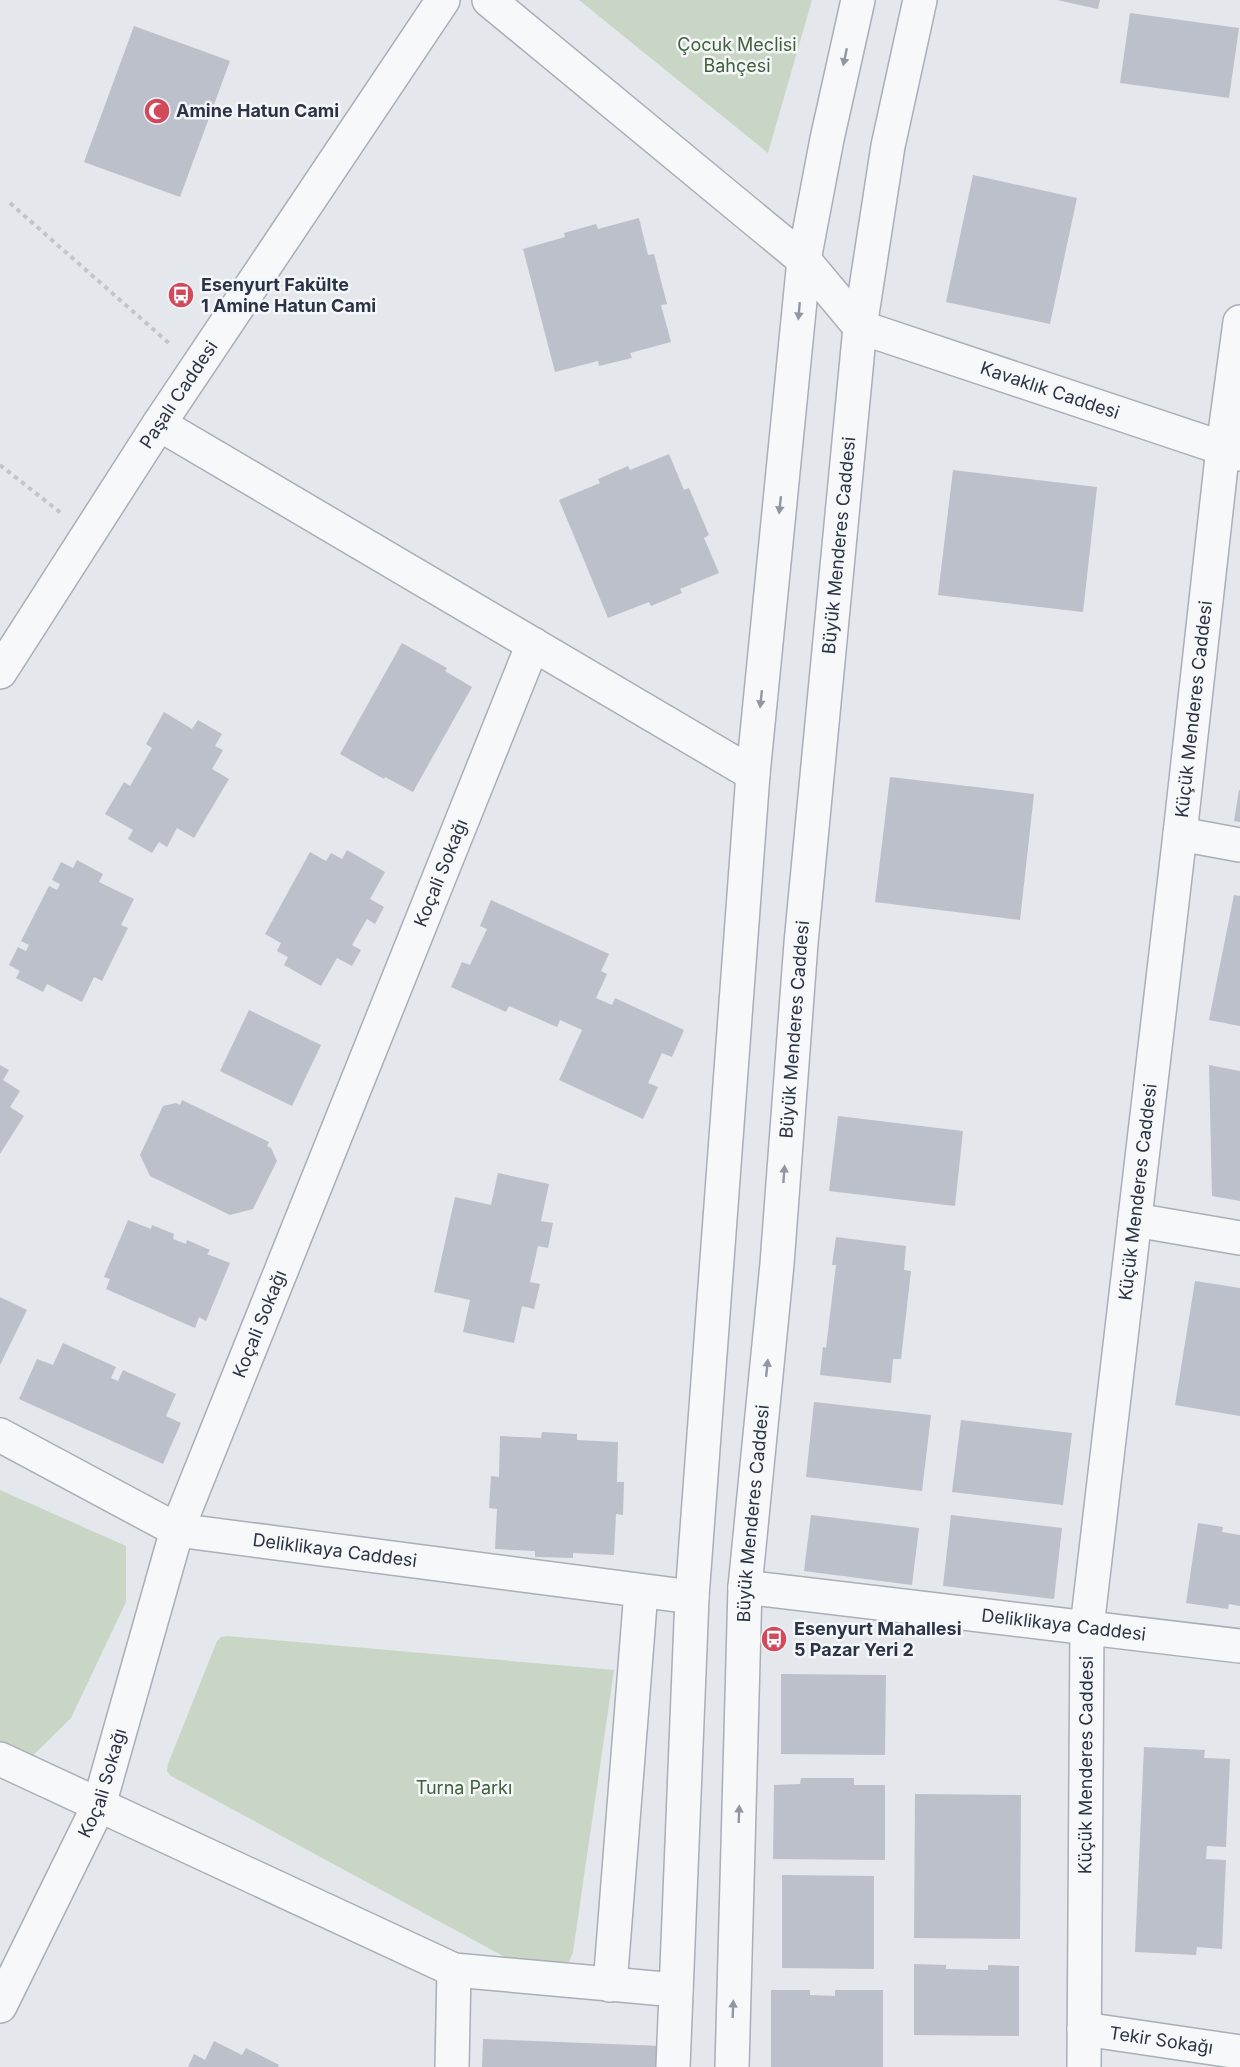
<svg xmlns="http://www.w3.org/2000/svg" width="1240" height="2067" font-family="Inter,sans-serif">
  <rect width="100%" height="100%" fill="#e4e7ec"/>
  <path fill="#c9d6c5" d="M 579,0 L 812,0 L 768,153 Z
    M 0,1490 L 126,1546 L 126,1602 L 71,1718 L 17,1771 L 0,1763 Z
    M 227,1636 L 614,1670 L 573,1952 L 569,1962 L 565,1965 L 514,1962 L 171,1776 L 167,1771 L 168,1764 L 217,1641 L 221,1637 Z"/>
  <path fill="#bbc0ca" d="M 1057,0 L 1100,0 L 1098,9 Z
    M 1130,13 L 1239,28 L 1229,98 L 1120,83 Z
    M 134,26 L 230,61 L 180,197 L 84,162 Z
    M 973,175 L 1077,198 L 1050,324 L 946,302 Z
    M 639,218 L 648,255 L 654,254 L 667,304 L 661,305 L 671,342 L 630,353 L 632,358 L 599,366 L 598,361 L 555,372 L 523,249 L 565,237 L 564,233 L 596,224 L 598,229 Z
    M 669,454 L 684,490 L 689,488 L 709,535 L 704,538 L 719,573 L 680,589 L 682,593 L 651,606 L 649,602 L 608,618 L 559,500 L 600,483 L 598,479 L 628,466 L 630,470 Z
    M 953,470 L 1097,487 L 1083,612 L 938,595 Z
    M 402,643 L 447,668 L 445,671 L 472,687 L 413,792 L 385,777 L 384,779 L 340,754 Z
    M 164,712 L 192,729 L 198,720 L 222,734 L 215,746 L 223,750 L 212,769 L 229,779 L 194,838 L 177,828 L 167,847 L 159,842 L 152,853 L 128,839 L 133,830 L 105,814 L 124,782 L 130,786 L 152,748 L 146,744 Z
    M 890,777 L 1034,794 L 1020,920 L 875,902 Z
    M 1239,790 L 1240,790 L 1240,822 L 1234,821 Z
    M 347,850 L 385,872 L 370,899 L 384,907 L 375,924 L 367,919 L 352,945 L 361,950 L 352,966 L 337,958 L 321,986 L 284,965 L 288,957 L 277,951 L 281,943 L 265,934 L 310,852 L 326,861 L 331,853 L 342,859 Z
    M 77,860 L 103,874 L 99,882 L 134,899 L 121,925 L 128,928 L 102,981 L 94,977 L 82,1002 L 47,984 L 43,992 L 16,978 L 20,971 L 9,965 L 18,947 L 26,951 L 29,945 L 21,941 L 49,886 L 57,890 L 60,884 L 52,880 L 61,862 L 73,868 Z
    M 1234,895 L 1240,896 L 1240,1026 L 1209,1020 Z
    M 491,900 L 609,954 L 601,971 L 607,974 L 596,998 L 612,1005 L 615,998 L 684,1030 L 672,1057 L 662,1053 L 648,1083 L 658,1087 L 643,1119 L 559,1080 L 582,1030 L 560,1020 L 557,1027 L 509,1006 L 506,1012 L 451,987 L 462,962 L 470,965 L 487,929 L 480,926 Z
    M 249,1010 L 321,1045 L 292,1106 L 220,1071 Z
    M 0,1065 L 9,1070 L 3,1080 L 20,1091 L 10,1107 L 24,1116 L 0,1154 Z
    M 1209,1065 L 1240,1071 L 1240,1201 L 1212,1196 Z
    M 182,1100 L 269,1142 L 267,1146 L 271,1148 L 277,1161 L 253,1209 L 230,1215 L 150,1176 L 140,1155 L 163,1106 L 176,1103 L 180,1105 Z
    M 838,1116 L 963,1131 L 955,1206 L 829,1191 Z
    M 498,1173 L 549,1184 L 541,1221 L 553,1223 L 548,1248 L 538,1246 L 530,1282 L 540,1284 L 534,1309 L 522,1306 L 514,1343 L 463,1332 L 470,1300 L 434,1292 L 455,1197 L 491,1205 Z
    M 128,1220 L 151,1229 L 152,1225 L 174,1234 L 173,1239 L 186,1244 L 187,1240 L 210,1250 L 207,1254 L 230,1263 L 206,1321 L 199,1317 L 195,1328 L 106,1289 L 110,1279 L 104,1277 Z
    M 836,1237 L 906,1246 L 904,1270 L 911,1271 L 901,1359 L 893,1359 L 891,1383 L 820,1375 L 823,1347 L 826,1348 L 836,1265 L 832,1265 Z
    M 1195,1281 L 1240,1288 L 1240,1416 L 1175,1405 Z
    M 0,1297 L 27,1310 L 0,1365 Z
    M 63,1343 L 116,1367 L 111,1378 L 118,1381 L 123,1370 L 176,1394 L 166,1416 L 181,1423 L 163,1464 L 19,1399 L 37,1359 L 53,1365 Z
    M 814,1402 L 931,1415 L 922,1491 L 806,1477 Z
    M 961,1420 L 1072,1433 L 1063,1505 L 952,1492 Z
    M 542,1432 L 577,1434 L 577,1440 L 618,1442 L 617,1482 L 624,1482 L 623,1515 L 616,1514 L 614,1555 L 573,1553 L 573,1558 L 535,1557 L 535,1551 L 495,1549 L 497,1509 L 489,1508 L 491,1476 L 499,1477 L 500,1436 L 541,1438 Z
    M 811,1515 L 919,1528 L 912,1585 L 804,1571 Z
    M 951,1515 L 1062,1528 L 1054,1599 L 943,1586 Z
    M 1198,1523 L 1223,1527 L 1222,1532 L 1240,1535 L 1240,1606 L 1229,1604 L 1228,1609 L 1186,1603 Z
    M 781,1674 L 886,1675 L 885,1755 L 781,1754 Z
    M 1144,1747 L 1205,1750 L 1204,1758 L 1230,1759 L 1226,1847 L 1207,1846 L 1206,1859 L 1226,1860 L 1222,1949 L 1197,1947 L 1196,1955 L 1135,1952 Z
    M 801,1778 L 854,1778 L 854,1785 L 885,1785 L 885,1860 L 773,1859 L 774,1785 L 800,1784 Z
    M 915,1794 L 1021,1795 L 1020,1939 L 914,1938 Z
    M 782,1875 L 874,1876 L 874,1969 L 782,1968 Z
    M 914,1964 L 946,1965 L 946,1969 L 988,1970 L 988,1965 L 1019,1966 L 1019,2036 L 914,2035 Z
    M 771,1990 L 810,1990 L 810,1995 L 835,1996 L 835,1990 L 883,1990 L 883,2067 L 771,2067 Z
    M 483,2039 L 662,2046 L 661,2067 L 482,2067 Z
    M 214,2041 L 242,2055 L 246,2048 L 279,2065 L 278,2067 L 188,2067 L 194,2054 L 205,2060 Z"/>
  <g fill="none" stroke-linecap="round" stroke-linejoin="round">
    <defs>
      <g id="minor">
        <path id="s1" d="M 489,0 L 804,260 L 860,327 L 1240,454"/>
        <path d="M 159,424 L 753,774"/>
        <path d="M 1180,834 L 1240,845"/>
        <path d="M 1135,1220 L 1240,1238"/>
        <path d="M 0,1759 L 454,1970 L 676,1990"/>
        <path d="M 610,1985 L 641,1591"/>
        <path id="s2" d="M 0,2006 L 99,1805 L 177,1530 L 533,644"/>
        <path id="s3" d="M 1084,2029 L 1240,2052"/>
        <path d="M 452,2067 L 454,1970"/>
        <path id="s4" d="M 1084,2067 L 1087,1627 L 1180,834 L 1223,448 L 1240,322"/>
      </g>
      <g id="tertiary">
        <path id="s5" d="M 0,672 L 159,424 L 443,0"/>
        <path id="s6" d="M 0,1435 L 177,1530 L 692,1597"/>
        <path id="s7" d="M 745,1587 L 1240,1646"/>
        <path d="M 673,2067 L 692,1597 L 753,774 L 804,260 L 827,139 L 858,0"/>
        <path id="s8" d="M 732,2067 L 745,1587 L 777,1264 L 801,943 L 860,327 L 888,146 L 920,0"/>
      </g>
    </defs>
    <use href="#minor" stroke="#a9aeb7" stroke-width="36"/>
    <use href="#tertiary" stroke="#a9aeb7" stroke-width="36"/>
    <path stroke="#c2c5cb" stroke-width="4" stroke-dasharray="4.5 4.5" stroke-linecap="butt" d="M 10,203 L 171,345
      M 0,465 L 61,513"/>
    <use href="#minor" stroke="#f7f8fa" stroke-width="33"/>
    <use href="#tertiary" stroke="#f7f8fa" stroke-width="33"/>
  </g>
  <defs><path id="oneway-solid" d="M-6-.8H1V-3.2L6.5 0L1 3.2V.8H-6Z" transform="scale(1.5)"/></defs>
  <g fill="#9196a0">
    <use href="#oneway-solid" transform="translate(845 57) rotate(102)"/>
    <use href="#oneway-solid" transform="translate(799 311) rotate(95)"/>
    <use href="#oneway-solid" transform="translate(780 505) rotate(96)"/>
    <use href="#oneway-solid" transform="translate(761 699) rotate(96)"/>
    <use href="#oneway-solid" transform="translate(784 1174) rotate(-86)"/>
    <use href="#oneway-solid" transform="translate(767 1368) rotate(-84)"/>
    <use href="#oneway-solid" transform="translate(739 1814) rotate(-88)"/>
    <use href="#oneway-solid" transform="translate(733 2009) rotate(-88)"/>
  </g>
  <defs>
    <symbol id="mosque-disc" viewBox="-11 -11 22 22"><circle r="9.5" fill="#d1495b" stroke="#f4f6f9"/><path d="M3.5-4.9A6 6 0 1 0 3.5 4.9A5 5 0 1 1 3.5-4.9Z" fill="#fff"/></symbol>
    <symbol id="bus-disc" viewBox="-11 -11 22 22"><circle r="9.5" fill="#d1495b" stroke="#f4f6f9"/><path d="M-5-6H5V4H4V6H2V4H-2V6H-4V4H-5ZM-3.5-4V0h7V-4ZM-3.5 1.2v1.5H-2V1.2ZM2 1.2v1.5H3.5V1.2Z" fill="#fff"/></symbol>
  </defs>
  <g fill-rule="evenodd">
    <use href="#mosque-disc" x="142" y="96" width="30" height="30"/>
    <use href="#bus-disc" x="166" y="280" width="30" height="30"/>
    <use href="#bus-disc" x="759" y="1624" width="30" height="30"/>
  </g>
  <g text-anchor="middle" stroke-width="5" stroke-linejoin="round" paint-order="stroke">
    <g font-size="18" fill="#3f6138" stroke="#f4f6f9">
      <text x="737" y="51">Çocuk Meclisi<tspan x="737" dy="21">Bahçesi</tspan></text>
      <text x="464" y="1794">Turna Parkı</text>
    </g>
    <g font-size="18" font-weight="bold" fill="#2b3445" stroke="#f4f6f9" text-anchor="start">
      <text x="176" y="117">Amine Hatun Cami</text>
      <text x="201" y="291">Esenyurt Fakülte<tspan x="201" dy="21">1 Amine Hatun Cami</tspan></text>
      <text x="794" y="1635">Esenyurt Mahallesi<tspan x="794" dy="21">5 Pazar Yeri 2</tspan></text>
    </g>
    <g font-size="18" fill="#2b3445" stroke="#f4f6f9">
      <text dy="6" stroke="none"><textPath href="#s1" startOffset="696">Kavaklık Caddesi</textPath></text>
      <text dy="6" stroke="none"><textPath href="#s5" startOffset="330">Paşalı Caddesi</textPath></text>
      <text dy="6" stroke="none"><textPath href="#s8" startOffset="1526">Büyük Menderes Caddesi</textPath></text>
      <text dy="6" stroke="none"><textPath href="#s4" startOffset="1364">Küçük Menderes Caddesi</textPath></text>
      <text dy="6" stroke="none"><textPath href="#s2" startOffset="1218">Koçali Sokağı</textPath></text>
      <text dy="6" stroke="none"><textPath href="#s8" startOffset="1040">Büyük Menderes Caddesi</textPath></text>
      <text dy="6" stroke="none"><textPath href="#s4" startOffset="878">Küçük Menderes Caddesi</textPath></text>
      <text dy="6" stroke="none"><textPath href="#s2" startOffset="732">Koçali Sokağı</textPath></text>
      <text dy="6" stroke="none"><textPath href="#s8" startOffset="554">Büyük Menderes Caddesi</textPath></text>
      <text dy="6" stroke="none"><textPath href="#s6" startOffset="360">Deliklikaya Caddesi</textPath></text>
      <text dy="6" stroke="none"><textPath href="#s7" startOffset="321">Deliklikaya Caddesi</textPath></text>
      <text dy="6" stroke="none"><textPath href="#s4" startOffset="302">Küçük Menderes Caddesi</textPath></text>
      <text dy="6" stroke="none"><textPath href="#s2" startOffset="246">Koçali Sokağı</textPath></text>
      <text dy="6" stroke="none"><textPath href="#s3" startOffset="78">Tekir Sokağı</textPath></text>
    </g>
  </g>
</svg>
